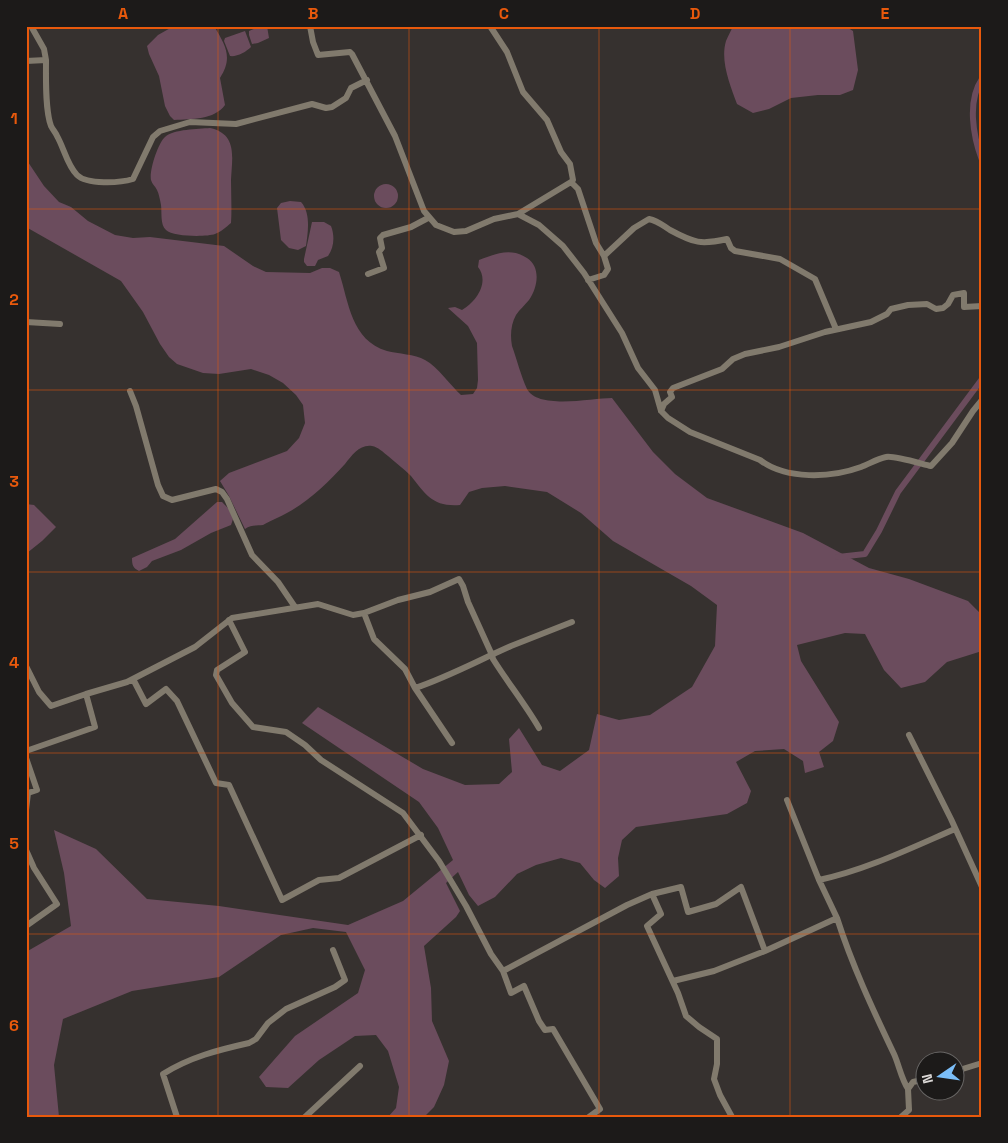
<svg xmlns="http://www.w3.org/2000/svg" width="1008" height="1143" font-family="'Space Grotesk',sans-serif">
  <rect width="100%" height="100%" fill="#36312f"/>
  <path fill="#6b4c5d" d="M 174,26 L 214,26 C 226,46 233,58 220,78 L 225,105 C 214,120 192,119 174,120 L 170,116 L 165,106 L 159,76 L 149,54 L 147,46 L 158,35 Z
    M 261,26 L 267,26 L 269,38 L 258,43 L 252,44 L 249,35 L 249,31 Z
    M 733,26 L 845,26 L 853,31 L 858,70 L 853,90 L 840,95 L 818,95 L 791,98 L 769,109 L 753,113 L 737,104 C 730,85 720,61 726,41 C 728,36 731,31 733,26 Z
    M 245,31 L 251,47 C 246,52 237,57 230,56 L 224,41 L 225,38 Z
    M 210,128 C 238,134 232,158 231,180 C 231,194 232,209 231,223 C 226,227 221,232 215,234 C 207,237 173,237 166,230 C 160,225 162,212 161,205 C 160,200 159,194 157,190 C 155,186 152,184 151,180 C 149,171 158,143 165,137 C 174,129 198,129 210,128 Z
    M 26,159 L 44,186 L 59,202 L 71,207 L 88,221 L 115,235 L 133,238 L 150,237 L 224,246 L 253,266 L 266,272 L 310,273 L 322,268 L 330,268 L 339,272 C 349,303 351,340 387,351 C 398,354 415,354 425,360 C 438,367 450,385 461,395 L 473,394 L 477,388 L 478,380 L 477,343 L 468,326 L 448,308 L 455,307 L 462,310 C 476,302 490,282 478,267 L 479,260 C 496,254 510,247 527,258 C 541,267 538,287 529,300 C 525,305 520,309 516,315 C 511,324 510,335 512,346 C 517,360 521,376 527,389 C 538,410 592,398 612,398 L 653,452 L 675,474 L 707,498 L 803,533 L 869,568 L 909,579 L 968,601 L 982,615 L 982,651 L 947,662 L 925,682 L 901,688 L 884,670 L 865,634 L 845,633 L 797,645 L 801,661 L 839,722 L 833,741 L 819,752 L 824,767 L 805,773 L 803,761 L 784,749 L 755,751 L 736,762 L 751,791 L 747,803 L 727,814 L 636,827 L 622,840 L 618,858 L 619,876 L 605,888 L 594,880 L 580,863 L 561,858 L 536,865 L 517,874 L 495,897 L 478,906 L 469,895 L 458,872 L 446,883 L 460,911 L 456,917 L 424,946 L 431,988 L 432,1021 L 449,1061 L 444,1085 L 434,1107 L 424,1117 L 388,1117 L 396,1108 L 399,1087 L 388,1051 L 376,1035 L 355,1036 L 319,1060 L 288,1088 L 266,1087 L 259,1077 L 295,1036 L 358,993 L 365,970 L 346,932 L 313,928 L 281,935 L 219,977 L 132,991 L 63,1019 L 54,1065 L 59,1117 L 26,1117 L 26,952 L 71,926 L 64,873 L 54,830 L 96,849 L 147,899 L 219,906 L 348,925 L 403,901 L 453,860 L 438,828 L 419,802 L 302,723 L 318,707 L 423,769 L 465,785 L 499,784 L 512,772 L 509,739 L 519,728 L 542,765 L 560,771 L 589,750 L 597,714 L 619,720 L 650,715 L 692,687 L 715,646 L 717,605 L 691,586 L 613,541 L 581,513 L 547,492 L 505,486 L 482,488 L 469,492 L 460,505 C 433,507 426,495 411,476 C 404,469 395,462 388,456 C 383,452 378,447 372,446 C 360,444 352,455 345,464 C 326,485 304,506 277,518 C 272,520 267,523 263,525 C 256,526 251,524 245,529 L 229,496 L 220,481 L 229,473 L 287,451 L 299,438 L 305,423 L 303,405 L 296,395 L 283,383 L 269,375 L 251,369 L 219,374 L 203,373 L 177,364 L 169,357 L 160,344 L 143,312 L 121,281 L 26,227 Z
    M374 196a12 12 0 1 1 24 0a12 12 0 1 1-24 0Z
    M 290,201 L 301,202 C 311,213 308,232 306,246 L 298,250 L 289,248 L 281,240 L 277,208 L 281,203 Z
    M 312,222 L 324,222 L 331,226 C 335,236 334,248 328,256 L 318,260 L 315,266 L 307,266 L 304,262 L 304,259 Z
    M 217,502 L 222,502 L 229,509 L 233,519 L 231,525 L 211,533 L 181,550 L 152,561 L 147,567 L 139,571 C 133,568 132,565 132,558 L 175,539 Z
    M 26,504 L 34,505 L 56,527 L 42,541 L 27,553 Z"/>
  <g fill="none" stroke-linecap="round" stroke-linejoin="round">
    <path stroke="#6b4c5d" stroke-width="6" d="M 982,79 C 967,101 973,136 982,160
      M 838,557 L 865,554 L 879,531 L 898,492 L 982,379"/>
    <path stroke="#817a6d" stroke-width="6" d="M 31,26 L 44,49 L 46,60
      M 310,26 L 313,42 L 318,55 L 350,52 L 352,54 L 395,136 L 424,211 L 436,225 L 454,232 L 466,231 L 494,219 L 518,214 L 539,225 L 563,246 L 584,273 L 622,333 L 638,368 L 655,390 L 661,411 L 668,418 L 690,432 L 760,460 C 786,480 831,478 861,467 C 869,464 877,459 886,457 C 893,455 922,464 931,466 L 952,443 L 973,411 L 982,400
      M 490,26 L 507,52 L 523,92 L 547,120 L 561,152 L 570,164 L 573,180 L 571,182
      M 26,61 L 46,60 C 46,78 45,110 51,126 C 53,130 56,133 57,136 C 64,148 67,165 77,175 C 87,185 120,183 133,179 L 153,137 L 160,131 L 190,122 L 236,124 L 312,104 L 326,108 L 332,107 L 346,98 L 351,88 L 367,80
      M 518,214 L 571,182 L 578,189 L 596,243 L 604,256 L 634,228 L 649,219 C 658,221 662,225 670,230 C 694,243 701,245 727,239 L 731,248 L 735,251 L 780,259 L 815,279 L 836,329
      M 368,274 L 384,268 L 379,252 L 382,248 L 380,238 L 383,235 L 411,227 L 428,218
      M 588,280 L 604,275 L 608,269 L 604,256
      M 26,322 L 60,324
      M 130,391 L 136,406 L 158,485 L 163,496 L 172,500 L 216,489 L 222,492 L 227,499 L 252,555 L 278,582 L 295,607
      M 661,411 L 664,404 L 672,397 L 670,392 L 673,388 L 722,369 L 733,359 L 745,354 L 779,347 L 825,332 L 871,322 L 887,314 L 891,309 L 908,305 L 927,304 L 936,309 L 943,308 L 948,304 L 953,295 L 964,293 L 964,307 L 982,306
      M 229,620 L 245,652 L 217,670 L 216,675 L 232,703 L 253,727 L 286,732 L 305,745 L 321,760 L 403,813 L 439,861 L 466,906 L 491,954 L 503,971 L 511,993 L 524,986 L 539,1021 L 545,1030 L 553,1029 L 600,1109 L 589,1117
      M 26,666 L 39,692 L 51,706 L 86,694
      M 133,679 L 146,704 L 166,689 L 177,701 L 216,783 L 229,785 L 282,900 L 319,880 L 339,878 L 421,835
      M 415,688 L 452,743
      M 539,728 C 525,704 508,683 493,659 L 492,655 L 468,602 L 463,586 L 459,579 L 430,592 L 398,600 L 364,613 L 374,639 L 405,669 L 415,688 C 448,677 479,660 511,646 C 531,638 552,630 572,622
      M 909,735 L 951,819 L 982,887
      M 26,751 L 95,727 L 86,694 L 127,682 L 195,647 L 232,618 L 318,604 L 353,615 L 364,613
      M 26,758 L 37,790 L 28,793 L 26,810
      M 787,800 L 819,880
      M 26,850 L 34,868 L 57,904 L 26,926
      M 837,918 L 819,880 C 866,870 911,848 955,829
      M 503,971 L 627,905 L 652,894
      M 673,981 L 714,971 L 765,951
      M 956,1071 L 982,1063
      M 177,1117 L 163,1074 C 190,1057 218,1050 249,1043 L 256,1039 L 268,1023 L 286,1009 L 335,987 L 345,980 L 333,950
      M 305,1117 L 360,1066
      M 732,1117 L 720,1095 L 714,1079 L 717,1064 L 717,1039 L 699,1027 L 686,1016 L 678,993 L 647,926 L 661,914 L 652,894 L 681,887 L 688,912 L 716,904 L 741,887 L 765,951 L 837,918 C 852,965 873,1010 894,1054 C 899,1065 901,1078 908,1089
      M 901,1117 L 909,1110 L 908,1089 L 913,1082 L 926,1079"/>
  </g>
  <path fill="none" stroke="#e8590c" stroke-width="1" stroke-opacity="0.55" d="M 218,26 L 218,1117M 409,26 L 409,1117M 599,26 L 599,1117M 790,26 L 790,1117M 26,209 L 982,209M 26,390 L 982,390M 26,572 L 982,572M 26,753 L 982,753M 26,934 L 982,934"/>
  <rect width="1008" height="1143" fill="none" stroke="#1c1a19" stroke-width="55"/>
  <g transform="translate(940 1076) rotate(257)"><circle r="24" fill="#1c1a19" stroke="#686665"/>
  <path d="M0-4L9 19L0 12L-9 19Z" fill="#7bbef8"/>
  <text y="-8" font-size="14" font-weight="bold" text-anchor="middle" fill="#dbd8d6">N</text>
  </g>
  <rect x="28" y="28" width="952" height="1088" fill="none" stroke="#e8590c" stroke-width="2"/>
  <g font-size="16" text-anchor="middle" font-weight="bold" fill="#e8590c">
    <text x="123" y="19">A</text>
    <text x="313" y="19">B</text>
    <text x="504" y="19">C</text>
    <text x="695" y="19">D</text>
    <text x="885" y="19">E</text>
    <text x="14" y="124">1</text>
    <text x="14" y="305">2</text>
    <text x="14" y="487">3</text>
    <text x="14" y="668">4</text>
    <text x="14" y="849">5</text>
    <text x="14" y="1031">6</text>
  </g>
</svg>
